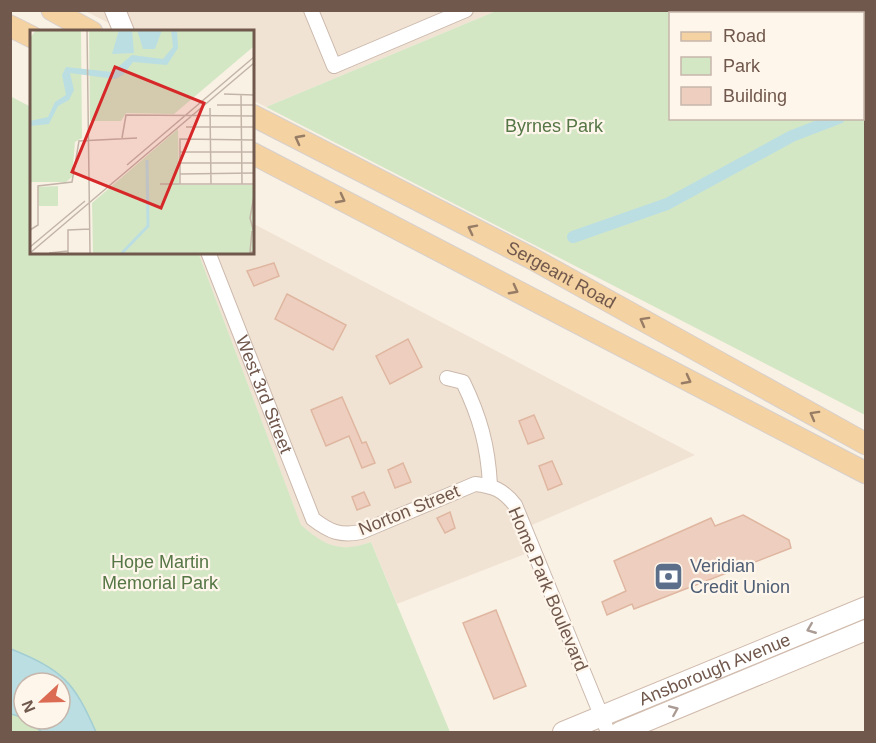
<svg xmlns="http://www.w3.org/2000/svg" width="876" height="743" font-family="Arial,sans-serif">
  <rect width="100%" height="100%" fill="#faf1e5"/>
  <path fill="#f1e3d4" d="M 85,11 L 496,11 L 266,107 L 252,100 L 252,32 L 124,31 Z
    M 252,223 L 695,455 L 518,531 L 525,554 L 397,604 L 371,542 L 357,547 L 333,547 L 317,539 L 301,526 L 198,252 L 252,252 Z"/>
  <path fill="#d4e7c5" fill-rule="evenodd" d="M 496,11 L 865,11 L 865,415 L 266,107 ZM 670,14 L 862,14 L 862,118 L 670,118 Z
    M 10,96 L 31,107 L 32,252 L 198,252 L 301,525 C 325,546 340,553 371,542 L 450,732 L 11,732 ZM 24,683 L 60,683 L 60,719 L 24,719 Z"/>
  <path fill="#bbdee2" stroke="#a2ced3" stroke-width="1.5" d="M 11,649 C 63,670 74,682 96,732 L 42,732 L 25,719 L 60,719 L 60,683 L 24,683 L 24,718 L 11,714 Z"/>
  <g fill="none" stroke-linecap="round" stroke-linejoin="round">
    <path stroke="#bbdee2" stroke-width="12" d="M 862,112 L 866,111
      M 573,237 L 667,204 L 792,136 L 839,118"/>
  </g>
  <path fill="#eecfbf" stroke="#dfb6a0" stroke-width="1.5" d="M 274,263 L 279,276 L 254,286 L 247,271 Z
    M 287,294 L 346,325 L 333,350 L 275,319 Z
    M 408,339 L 422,367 L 390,384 L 376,356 Z
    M 342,397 L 362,443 L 366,442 L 375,463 L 362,468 L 349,436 L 326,446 L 311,410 Z
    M 534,415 L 544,438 L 528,444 L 519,421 Z
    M 552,461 L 562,484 L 548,490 L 539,466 Z
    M 403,463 L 411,482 L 395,488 L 388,470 Z
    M 364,492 L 370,505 L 357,510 L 352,497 Z
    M 450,512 L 455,528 L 445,533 L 437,518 Z
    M 743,515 L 789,540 L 791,548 L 634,609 L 632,604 L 607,615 L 602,602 L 626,591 L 614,561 L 711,518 L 715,526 Z
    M 496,610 L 526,686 L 494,699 L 463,623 Z"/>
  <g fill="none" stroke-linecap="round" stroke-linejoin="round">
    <defs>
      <g id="street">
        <path d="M 311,10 L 334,66 L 466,10"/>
        <path d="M 686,10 L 687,14"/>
        <path id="s1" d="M 208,252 L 313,519 C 330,532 340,536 361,532 L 475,484 C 494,486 503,490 515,505 L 608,732"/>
        <path d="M 447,378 L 463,382 C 480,417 488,446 490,485"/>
      </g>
      <g id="secondary">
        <path d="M 115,10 L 124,32"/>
        <path id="s2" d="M 563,732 L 866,607"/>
        <path d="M 620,732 L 866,630"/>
      </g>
      <g id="primary">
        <path d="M 52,10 L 92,32"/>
        <path d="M 10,26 L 32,37"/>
        <path id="s3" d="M 252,115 L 531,258 L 866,444"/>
        <path d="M 252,153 L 866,473"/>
      </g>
    </defs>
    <use href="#street" stroke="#cbb9ac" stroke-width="16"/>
    <use href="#secondary" stroke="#d0bbad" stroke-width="22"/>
    <use href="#primary" stroke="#d7d0cd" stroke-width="23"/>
    <use href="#street" stroke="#fff" stroke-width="14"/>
    <use href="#secondary" stroke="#fff" stroke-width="20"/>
    <use href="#primary" stroke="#f4d2a2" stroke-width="21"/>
  </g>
  <defs><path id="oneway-chevron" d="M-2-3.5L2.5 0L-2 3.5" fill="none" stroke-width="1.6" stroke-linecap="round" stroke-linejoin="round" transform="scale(1.5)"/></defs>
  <g stroke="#987d66">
    <use href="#oneway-chevron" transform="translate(299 139) rotate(-152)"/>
    <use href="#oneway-chevron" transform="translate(341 199) rotate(28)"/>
    <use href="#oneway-chevron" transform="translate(472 229) rotate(-153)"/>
    <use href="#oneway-chevron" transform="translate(514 290) rotate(28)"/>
    <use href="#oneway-chevron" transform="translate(644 321) rotate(-151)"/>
    <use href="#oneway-chevron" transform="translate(687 380) rotate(28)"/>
    <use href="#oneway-chevron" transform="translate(814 415) rotate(-151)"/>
  </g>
  <g stroke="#aa9b94">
    <use href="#oneway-chevron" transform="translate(811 629) rotate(158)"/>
    <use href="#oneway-chevron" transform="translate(674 710) rotate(-23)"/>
  </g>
  <defs>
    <symbol id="bank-square" viewBox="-11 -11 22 22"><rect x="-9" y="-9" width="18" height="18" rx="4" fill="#5c6f8a" stroke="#fef5eb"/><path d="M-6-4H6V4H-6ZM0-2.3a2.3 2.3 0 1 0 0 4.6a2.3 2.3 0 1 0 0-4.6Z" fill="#fff"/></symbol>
  </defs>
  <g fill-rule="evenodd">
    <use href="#bank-square" x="652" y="560" width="33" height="33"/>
  </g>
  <g text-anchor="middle" stroke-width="4.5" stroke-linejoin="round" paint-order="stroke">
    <g font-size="18" fill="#557645" stroke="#fef5eb">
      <text x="554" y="132">Byrnes Park</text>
      <text x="160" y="568">Hope Martin<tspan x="160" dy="21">Memorial Park</tspan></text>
    </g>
    <g font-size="18" fill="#71584c" stroke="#fef5eb">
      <text dy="6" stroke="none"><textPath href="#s3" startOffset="348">Sergeant Road</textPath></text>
      <text dy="6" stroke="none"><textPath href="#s1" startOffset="153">West 3rd Street</textPath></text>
      <text transform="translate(409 510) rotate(-22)" y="6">Norton Street</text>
      <text transform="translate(548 589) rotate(67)" y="6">Home Park Boulevard</text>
      <text dy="6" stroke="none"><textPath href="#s2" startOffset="164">Ansborough Avenue</textPath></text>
    </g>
    <g font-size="18" fill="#4e5e75" stroke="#fef5eb" text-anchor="start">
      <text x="690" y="572">Veridian<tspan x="690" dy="21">Credit Union</tspan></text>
    </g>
  </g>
  <g transform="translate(30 30)">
    <rect width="224" height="224" fill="#faf1e5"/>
    <path d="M 6,0 L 51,0 L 52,108 L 45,112 L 42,147 L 36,152 L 0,152 L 0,8 ZM 59,0 L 223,0 L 223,17 L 144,84 L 96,83 L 91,91 L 60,91 ZM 148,99 L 149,155 L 223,155 L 223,223 L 63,223 L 62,173 ZM 28,156 L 28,176 L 9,176 L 8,157 Z" fill="#d4e7c5"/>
    <path d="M 89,0 L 102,0 L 104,23 L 82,24 ZM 107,0 L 132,0 L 125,19 L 113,19 ZM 141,0 L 147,0 L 148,18 L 137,35 L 103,32 L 93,45 L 85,49 L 40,43 L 44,60 L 39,70 L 28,76 L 19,94 L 0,96 L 0,91 L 18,87 L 25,72 L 36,65 L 32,45 L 36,37 L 82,42 L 102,25 L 133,29 L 143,17 Z" fill="#bbdee2"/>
    <path fill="none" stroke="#bbdee2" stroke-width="3" d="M 92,223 L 118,196 L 117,130"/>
    <path fill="none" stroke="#c3b4a8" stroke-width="1.5" d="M 57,0 L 60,223M 194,64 L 224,65M 211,65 L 212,154M 187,75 L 224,75M 180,78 L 181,154M 156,97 L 224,97M 92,108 L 96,85 L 224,86M 150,122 L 224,122M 150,133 L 224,133M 97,135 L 224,27M 150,144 L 224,143M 130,154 L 224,154M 150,154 L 150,109 L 224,110M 224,166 L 220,188 L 224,203M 0,200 L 8,195 L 8,156 L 42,152 L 49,111 L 107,108M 222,201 L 220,222 L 224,222M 0,217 L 55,171M 0,223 L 224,33M 19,223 L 38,221M 38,223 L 38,200 L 60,199"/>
    <path fill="#d62828" fill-opacity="0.15" stroke="#d62828" stroke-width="3" d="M 85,37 L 174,73 L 131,178 L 42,142 Z"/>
    <rect width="224" height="224" fill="none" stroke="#71584c" stroke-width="3"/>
  </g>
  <rect width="876" height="743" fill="none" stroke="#71584c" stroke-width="24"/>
  <rect x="669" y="12" width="195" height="108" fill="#fef5eb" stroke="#c6b6ab" stroke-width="1.5"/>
  <rect x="681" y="32" width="30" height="9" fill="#f4d2a2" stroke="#c6b6ab" stroke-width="1.5"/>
  <text x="723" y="42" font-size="18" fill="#71584c">Road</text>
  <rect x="681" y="57" width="30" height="18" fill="#d4e7c5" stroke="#c6b6ab" stroke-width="1.5"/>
  <text x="723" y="72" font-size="18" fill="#71584c">Park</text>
  <rect x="681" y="87" width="30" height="18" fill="#eecfbf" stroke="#c6b6ab" stroke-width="1.5"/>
  <text x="723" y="102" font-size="18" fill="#71584c">Building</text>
  <g transform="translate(42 701) rotate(248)"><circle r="28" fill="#fef5eb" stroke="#c6b6ab" stroke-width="1.5"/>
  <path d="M0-4.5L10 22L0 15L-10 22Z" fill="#db6c53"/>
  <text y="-9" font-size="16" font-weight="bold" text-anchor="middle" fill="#71584c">N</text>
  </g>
</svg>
